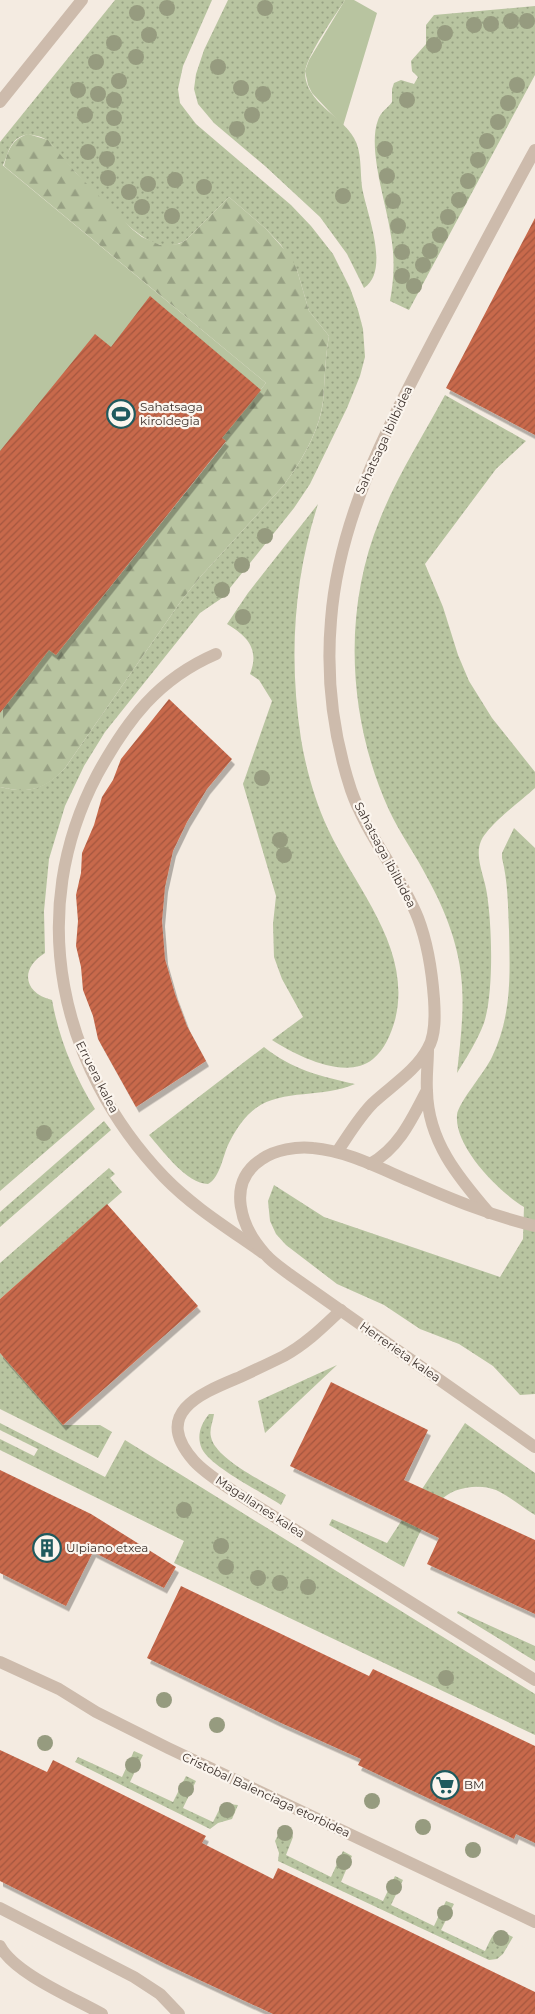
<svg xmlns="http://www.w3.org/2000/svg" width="535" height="2014" font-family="Montserrat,sans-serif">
  <defs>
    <pattern id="grass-dots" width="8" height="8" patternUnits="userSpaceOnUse" patternTransform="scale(1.25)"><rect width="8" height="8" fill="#b8c4a0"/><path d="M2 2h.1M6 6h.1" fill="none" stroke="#97a083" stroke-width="1.8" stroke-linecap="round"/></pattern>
    <pattern id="forest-firs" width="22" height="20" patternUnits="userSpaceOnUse" patternTransform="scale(1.25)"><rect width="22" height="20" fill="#b8c4a0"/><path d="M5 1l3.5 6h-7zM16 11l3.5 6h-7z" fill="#97a083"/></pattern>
    <pattern id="building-hatch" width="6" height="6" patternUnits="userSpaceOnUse" patternTransform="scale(1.25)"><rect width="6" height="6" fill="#c8694b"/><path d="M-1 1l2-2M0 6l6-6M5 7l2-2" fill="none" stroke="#a4573f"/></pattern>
    <filter id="shadow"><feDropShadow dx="3" dy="5.5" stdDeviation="0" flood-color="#0004"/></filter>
  </defs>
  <rect width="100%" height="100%" fill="#f4ebe1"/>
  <path fill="url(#grass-dots)" d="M 115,0 L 212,0 L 183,66 L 178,89 L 180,103 L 196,124 L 291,205 L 311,226 L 333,254 L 350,288 L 358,310 L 363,329 L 365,357 L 360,376 L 347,408 L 310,484 L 294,508 L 222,598 L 200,613 L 105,732 L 84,766 L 65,806 L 49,859 L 44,911 L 45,953 C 20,968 23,993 52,1000 C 59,1039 74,1075 95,1109 L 0,1191 L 0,787 C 29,794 45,789 65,768 L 181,601 L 201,576 L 284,485 C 302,460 319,432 323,402 C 325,379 325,358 329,336 L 309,311 L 297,270 L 281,245 L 266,229 L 229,197 L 186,240 C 178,245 170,246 161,245 C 135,241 81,178 62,158 C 57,153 52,143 47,140 C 41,136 28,133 22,136 C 7,142 8,160 0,170 L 0,142 Z
    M 228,0 L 345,0 C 336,14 305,58 305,73 C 306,103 341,115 354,138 C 362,151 360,172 362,187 C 366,212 391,270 364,288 L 347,254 L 320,217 L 265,166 L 214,123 L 198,104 L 194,89 L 196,74 L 204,50 Z
    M 535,6 L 535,75 L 409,310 L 390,301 C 394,279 395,259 391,236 C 387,205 367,149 378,120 C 381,111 387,109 392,102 L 392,89 L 394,83 L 401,80 L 414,84 L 418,77 L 412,71 L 411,61 L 426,44 L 426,25 L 434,15 Z
    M 445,395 L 526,441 L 496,469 L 425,564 L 443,607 L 458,655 L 469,681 L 492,718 L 535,772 L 535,788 C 521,801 488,825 481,841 C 474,857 485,877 487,894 C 492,926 494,992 484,1023 C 477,1041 467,1057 457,1073 C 460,1045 464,1015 462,986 C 460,948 446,912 428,879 C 416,855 400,834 389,810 C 348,720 342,611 380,519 C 397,476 423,436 445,395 Z
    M 318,504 C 293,581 289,660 301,739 C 306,769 315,801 328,829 C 356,889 413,949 395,1020 C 391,1034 385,1049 373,1059 C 346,1081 297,1056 272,1040 L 303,1017 L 282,979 L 274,957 L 273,924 L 276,896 L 243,784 L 272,701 L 259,680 L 250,674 C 260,649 247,636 227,624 L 248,593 Z
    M 514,828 L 535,848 L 535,1394 L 520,1395 L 493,1366 L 459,1344 L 420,1329 L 384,1305 L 337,1284 L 286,1245 L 276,1234 L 270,1221 L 268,1201 L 274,1185 L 324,1217 L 500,1277 L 523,1239 L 524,1207 C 499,1192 454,1147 457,1115 C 458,1103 485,1072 492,1057 C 512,1015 510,975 509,930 C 508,906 508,882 502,858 L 502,853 Z
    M 264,1047 C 291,1069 322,1077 355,1084 C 324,1098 282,1089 256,1108 C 245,1116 236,1129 230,1141 C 223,1153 221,1177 208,1184 C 187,1184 162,1150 149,1135 Z
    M 104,1121 L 111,1130 L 0,1227 L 0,1212 Z
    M 109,1168 L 115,1174 L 110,1178 L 122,1192 L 0,1299 L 0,1263 Z
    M 0,1353 L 63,1425 L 100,1425 L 112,1432 L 98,1458 L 0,1409 Z
    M 337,1365 L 265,1433 L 258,1401 Z
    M 209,1414 L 214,1414 C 213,1422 209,1429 211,1437 C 215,1459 268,1484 286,1495 L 281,1505 C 263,1493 211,1467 202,1449 C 196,1436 201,1424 209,1414 Z
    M 0,1423 L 105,1477 L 125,1440 L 535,1694 L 535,1735 L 174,1563 L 184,1541 L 0,1450 L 0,1439 L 34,1456 L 38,1449 L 0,1430 Z
    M 465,1423 L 535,1473 L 535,1515 C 522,1507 509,1496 496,1490 C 479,1483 451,1487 439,1502 C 424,1521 414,1545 404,1567 L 329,1525 L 332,1519 L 387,1543 Z
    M 458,1611 L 535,1646 L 535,1661 L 457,1613 Z
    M 134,1751 L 143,1755 L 130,1782 L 173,1802 L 186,1776 L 196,1781 L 183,1808 L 213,1822 L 221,1806 L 227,1804 L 238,1805 L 232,1819 L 218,1823 L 210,1829 L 75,1762 L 78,1757 L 122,1777 Z
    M 283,1825 L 290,1831 L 293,1837 L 286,1855 L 331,1877 L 343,1851 L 352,1856 L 341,1882 L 383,1901 L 395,1876 L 403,1880 L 391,1905 L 434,1926 L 446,1901 L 454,1904 L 441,1930 L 485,1951 C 493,1935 493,1926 513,1937 L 503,1954 L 497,1959 L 489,1960 L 278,1861 L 279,1853 L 275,1841 Z"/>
  <path fill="url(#forest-firs)" d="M 28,134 L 48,140 L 76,173 L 133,230 L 142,237 L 160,245 L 179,244 L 186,240 L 229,197 L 266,229 L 291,257 L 297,270 L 309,311 L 329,336 C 325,358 325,379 323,401 C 319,432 302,460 284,485 L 201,576 L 181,601 L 65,768 C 45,790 29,794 0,787 L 0,713 L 49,650 L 56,655 L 226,442 L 222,438 L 266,383 L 4,166 C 8,150 12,139 28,134 Z"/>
  <path fill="#b8c4a0" d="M 345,0 L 354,0 L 377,13 L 343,126 L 312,93 L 308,85 L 305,71 L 309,60 Z
    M 0,163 L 266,383 L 222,438 L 226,441 L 56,655 L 49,651 L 0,713 Z"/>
  <path fill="url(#building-hatch)" filter="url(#shadow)" d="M 535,218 L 535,435 L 446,388 Z
    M 150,296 L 261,390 L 222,438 L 226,441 L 56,655 L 49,650 L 0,713 L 0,451 L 95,334 L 111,347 Z
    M 169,699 L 232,759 L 207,789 L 187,822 L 173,851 L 165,887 L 162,921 L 165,959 L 175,994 L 187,1026 L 206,1061 L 136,1107 L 98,1039 L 93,1016 L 83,990 L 81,967 L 76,946 L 78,921 L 76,895 L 81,873 L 82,853 L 94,825 L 102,797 L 113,780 L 121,759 Z
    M 107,1204 L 198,1306 L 63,1425 L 0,1353 L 0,1299 Z
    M 331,1382 L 428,1430 L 404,1480 L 535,1540 L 535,1614 L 427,1564 L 439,1538 L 290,1466 Z
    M 0,1470 L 91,1514 L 176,1567 L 164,1588 L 93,1552 L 66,1606 L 0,1573 Z
    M 181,1586 L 369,1676 L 373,1669 L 535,1746 L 535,1843 L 516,1834 L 514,1839 L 358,1765 L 361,1759 L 281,1723 L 147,1658 Z
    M 0,1750 L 47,1772 L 53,1760 L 206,1836 L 202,1843 L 273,1879 L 278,1868 L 535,1992 L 535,2014 L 273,2014 L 165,1964 L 0,1881 Z"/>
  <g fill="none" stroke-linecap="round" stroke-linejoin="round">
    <path stroke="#cdbbac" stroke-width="12" d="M 0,1908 L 134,1977 L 160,1994 L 179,2014
      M 0,1946 C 15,1974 74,1998 102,2014"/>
    <path stroke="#cdbbac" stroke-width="12" d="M 0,102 L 82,0
      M 216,654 C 158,679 127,720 97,775 C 25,912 59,1067 164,1177 C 193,1207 229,1229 263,1253
      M 428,1049 C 428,1063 426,1077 427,1091 C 428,1141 458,1177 489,1213
      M 337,1152 C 348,1136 359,1117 373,1103 C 391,1086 416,1071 428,1048 C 436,1035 435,1014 434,999 C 432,972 428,944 418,918 C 400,873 367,836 351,790 C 333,735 326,678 331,620 C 339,515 390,423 438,331 C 470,271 502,210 535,150
      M 370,1164 C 399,1148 412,1119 427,1090
      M 341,1310 C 323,1327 306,1344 284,1356 C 270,1363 255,1370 240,1377 C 202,1393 151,1412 194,1461 C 205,1473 220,1482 233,1491 L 535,1680
      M 0,1662 L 59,1689 L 96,1712 L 168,1748 L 535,1922"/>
    <path stroke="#cdbbac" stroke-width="12" d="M 535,1226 C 492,1216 451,1199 410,1181 C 379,1168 347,1151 313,1148 C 297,1146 275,1150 262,1159 C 225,1183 241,1228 266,1255 C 272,1262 281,1268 289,1274 L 535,1447"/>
  </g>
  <g fill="#969b7f">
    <circle cx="167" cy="8" r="8"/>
    <circle cx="265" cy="8" r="8"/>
    <circle cx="137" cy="13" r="8"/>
    <circle cx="511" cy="21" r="8"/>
    <circle cx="527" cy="21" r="8"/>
    <circle cx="491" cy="24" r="8"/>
    <circle cx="474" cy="25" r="8"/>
    <circle cx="445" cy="33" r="8"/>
    <circle cx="149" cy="35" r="8"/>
    <circle cx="114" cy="43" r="8"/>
    <circle cx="434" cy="45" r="8"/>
    <circle cx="136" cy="57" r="8"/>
    <circle cx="96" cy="62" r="8"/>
    <circle cx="218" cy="67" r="8"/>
    <circle cx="119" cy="81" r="8"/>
    <circle cx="517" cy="85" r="8"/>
    <circle cx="241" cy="88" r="8"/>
    <circle cx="78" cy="90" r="8"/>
    <circle cx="98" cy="94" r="8"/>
    <circle cx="263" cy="94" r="8"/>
    <circle cx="114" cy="100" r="8"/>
    <circle cx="407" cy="100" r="8"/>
    <circle cx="508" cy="103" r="8"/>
    <circle cx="85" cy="115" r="8"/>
    <circle cx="252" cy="115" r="8"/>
    <circle cx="114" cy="118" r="8"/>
    <circle cx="498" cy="122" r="8"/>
    <circle cx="237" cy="129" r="8"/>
    <circle cx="113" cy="139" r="8"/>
    <circle cx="487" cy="141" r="8"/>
    <circle cx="385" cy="149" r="8"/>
    <circle cx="88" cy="152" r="8"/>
    <circle cx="107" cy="159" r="8"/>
    <circle cx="478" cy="160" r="8"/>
    <circle cx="387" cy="176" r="8"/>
    <circle cx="108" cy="178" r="8"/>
    <circle cx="175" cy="180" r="8"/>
    <circle cx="468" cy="181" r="8"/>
    <circle cx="148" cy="184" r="8"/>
    <circle cx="204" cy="187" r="8"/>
    <circle cx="129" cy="192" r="8"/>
    <circle cx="343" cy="196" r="8"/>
    <circle cx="459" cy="200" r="8"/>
    <circle cx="393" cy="201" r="8"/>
    <circle cx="142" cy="207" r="8"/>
    <circle cx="172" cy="216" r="8"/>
    <circle cx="448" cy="217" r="8"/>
    <circle cx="398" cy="226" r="8"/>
    <circle cx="440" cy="235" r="8"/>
    <circle cx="430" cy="251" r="8"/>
    <circle cx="402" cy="252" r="8"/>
    <circle cx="423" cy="265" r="8"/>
    <circle cx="402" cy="276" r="8"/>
    <circle cx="414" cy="286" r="8"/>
    <circle cx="265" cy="536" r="8"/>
    <circle cx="242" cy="565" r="8"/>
    <circle cx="222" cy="590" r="8"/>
    <circle cx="243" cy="617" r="8"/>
    <circle cx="262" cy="778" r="8"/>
    <circle cx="280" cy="840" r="8"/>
    <circle cx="284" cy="855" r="8"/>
    <circle cx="44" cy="1133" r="8"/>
    <circle cx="184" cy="1510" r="8"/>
    <circle cx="221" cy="1546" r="8"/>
    <circle cx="226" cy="1567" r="8"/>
    <circle cx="258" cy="1578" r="8"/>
    <circle cx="280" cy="1583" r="8"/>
    <circle cx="308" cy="1587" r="8"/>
    <circle cx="446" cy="1678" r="8"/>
    <circle cx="164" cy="1700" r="8"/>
    <circle cx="217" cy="1725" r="8"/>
    <circle cx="45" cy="1743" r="8"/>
    <circle cx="133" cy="1765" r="8"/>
    <circle cx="186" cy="1789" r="8"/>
    <circle cx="372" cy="1801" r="8"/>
    <circle cx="227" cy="1810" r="8"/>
    <circle cx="423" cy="1827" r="8"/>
    <circle cx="285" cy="1833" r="8"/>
    <circle cx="473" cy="1850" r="8"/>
    <circle cx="344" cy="1862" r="8"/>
    <circle cx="394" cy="1887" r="8"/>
    <circle cx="445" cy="1913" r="8"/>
    <circle cx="501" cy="1938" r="8"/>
  </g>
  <defs>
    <symbol id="stadium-ring" viewBox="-11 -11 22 22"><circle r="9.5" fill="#fbf5ee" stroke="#1f5a5e" stroke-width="1.5"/><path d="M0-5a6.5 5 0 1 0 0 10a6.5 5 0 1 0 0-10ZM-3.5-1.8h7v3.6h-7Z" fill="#1f5a5e"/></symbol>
    <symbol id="building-ring" viewBox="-11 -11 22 22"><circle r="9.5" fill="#fbf5ee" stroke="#1f5a5e" stroke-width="1.5"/><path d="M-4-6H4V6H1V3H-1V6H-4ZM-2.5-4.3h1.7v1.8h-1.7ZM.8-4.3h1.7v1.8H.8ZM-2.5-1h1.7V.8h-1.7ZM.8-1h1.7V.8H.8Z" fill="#1f5a5e"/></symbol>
    <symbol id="supermarket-ring" viewBox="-11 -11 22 22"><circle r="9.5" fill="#fbf5ee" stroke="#1f5a5e" stroke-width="1.5"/><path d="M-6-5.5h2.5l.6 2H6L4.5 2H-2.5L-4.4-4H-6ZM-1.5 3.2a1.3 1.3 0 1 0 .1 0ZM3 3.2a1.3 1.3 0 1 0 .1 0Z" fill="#1f5a5e"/></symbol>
  </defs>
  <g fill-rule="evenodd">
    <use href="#stadium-ring" x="105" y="398" width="32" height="32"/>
    <use href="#building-ring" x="31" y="1532" width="32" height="32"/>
    <use href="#supermarket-ring" x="429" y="1769" width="32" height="32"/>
  </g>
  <g text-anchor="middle" stroke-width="4.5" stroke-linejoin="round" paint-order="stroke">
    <g font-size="12" fill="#3b302b" stroke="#fbf5ee" text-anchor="start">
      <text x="140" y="411">Sahatsaga<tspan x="140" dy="14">kiroldegia</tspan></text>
      <text x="66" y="1552">Ulpiano etxea</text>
      <text x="464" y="1789">BM</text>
    </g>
    <g font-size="12" fill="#3b302b" stroke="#fbf5ee">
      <text transform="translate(384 440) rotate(-65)" y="4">Sahatsaga ibilbidea</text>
      <text transform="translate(385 855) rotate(62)" y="4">Sahatsaga ibilbidea</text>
      <text transform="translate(97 1077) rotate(63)" y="4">Erruera kalea</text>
      <text transform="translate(400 1352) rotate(35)" y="4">Herrerieta kalea</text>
      <text transform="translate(260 1507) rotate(33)" y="4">Magallanes kalea</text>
      <text transform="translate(266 1795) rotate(25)" y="4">Cristobal Balenciaga etorbidea</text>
    </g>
  </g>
</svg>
